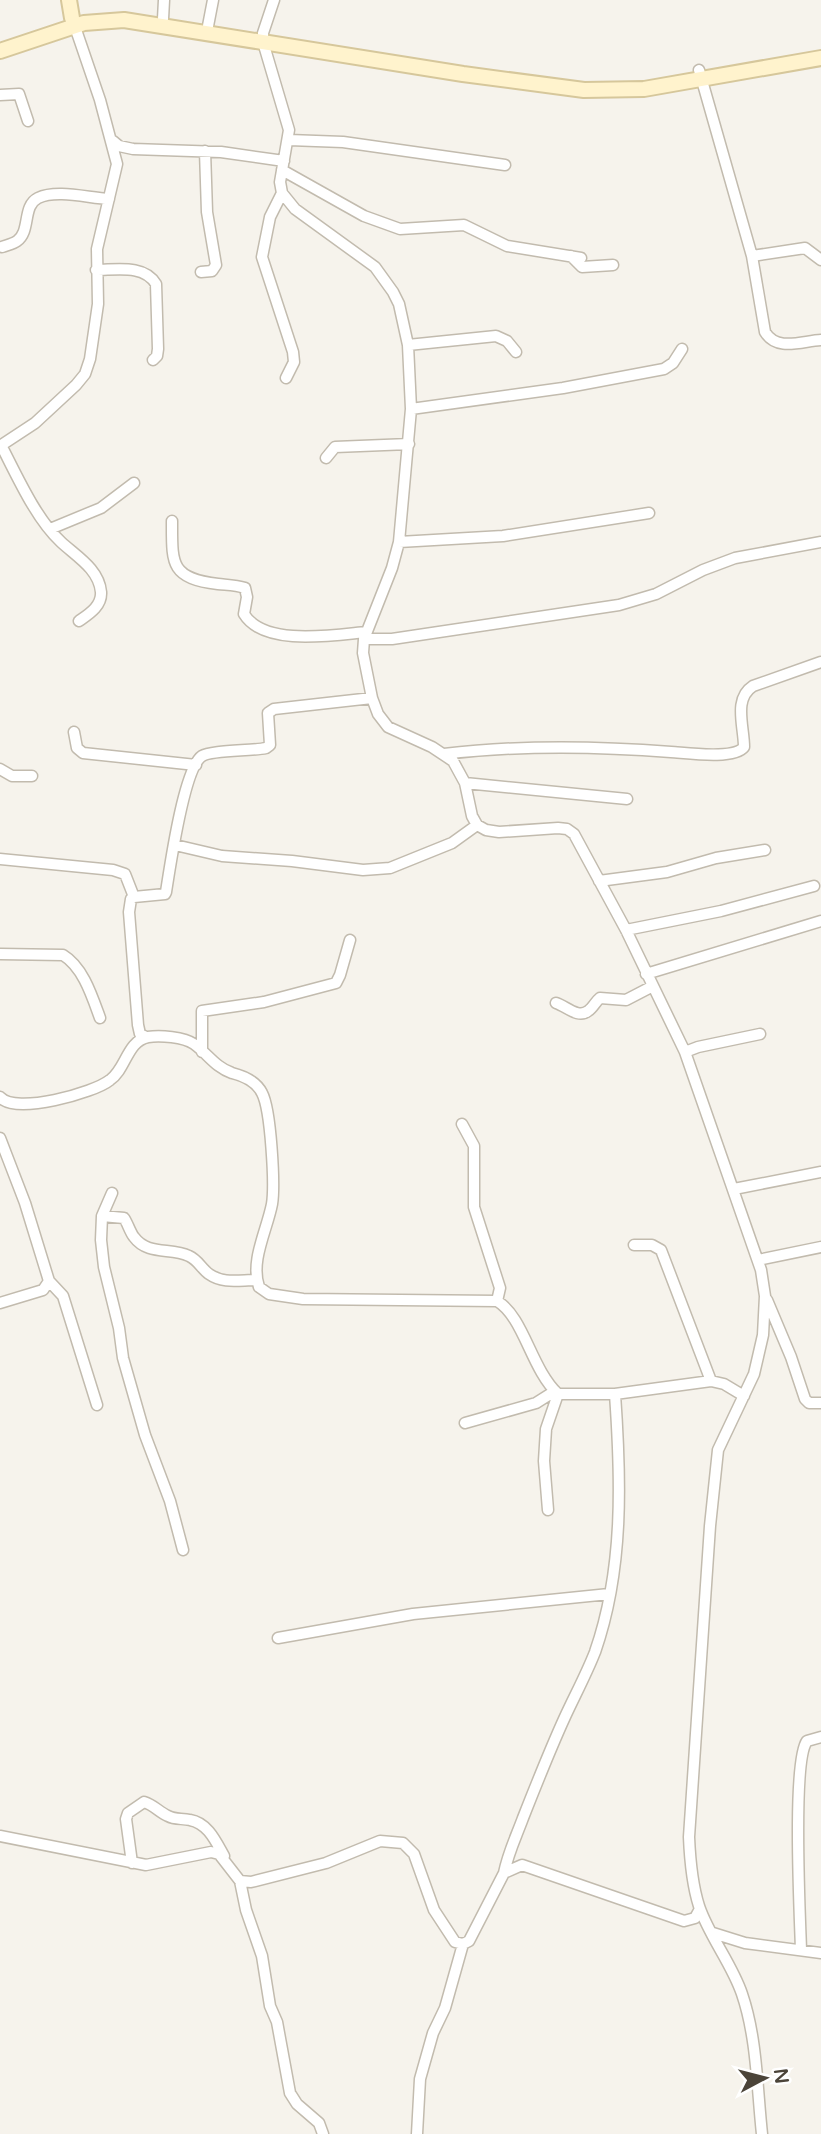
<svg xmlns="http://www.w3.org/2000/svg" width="821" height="2134" font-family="'Varela Round',sans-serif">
  <rect width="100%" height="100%" fill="#f6f3ec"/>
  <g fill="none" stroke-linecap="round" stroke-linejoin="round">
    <defs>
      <path id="street" d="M 274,0 L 263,33 L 263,42 L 289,130 L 280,182 L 282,193 L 295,209 L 375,267 L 393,292 L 399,304 L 408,345 L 411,409 L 399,542 L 392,568 L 364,639 L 363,653 L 372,698 L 378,714 L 388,727 L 432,747 L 453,761 L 465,783 L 472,816 L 477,825 L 486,830 L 499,832 L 558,828 L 567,829 L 574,834 L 626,930 L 685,1052 L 761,1270 L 765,1296 L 763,1335 L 754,1374 L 718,1450 L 710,1526 L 689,1837 C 690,1861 692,1884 699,1906 C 709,1936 732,1964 742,1994 C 757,2038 757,2088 762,2134
        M 163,19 L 164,0
        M 208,26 L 213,0
        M 699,70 L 752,256 L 765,332 C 777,352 802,341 821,340
        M 0,95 L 19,94 L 28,121
        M 289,140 L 343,142 L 505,165
        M 113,141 L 119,146 L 133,149 L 221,152 L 284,161
        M 282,170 L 364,216 L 400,229 L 464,225 L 507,246 L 581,258
        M 282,193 L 270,217 L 262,257 L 293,352 L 294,362 L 286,378
        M 2,247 C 7,245 13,244 17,241 C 31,231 22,206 38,198 C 57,189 88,198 109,199
        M 571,256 L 582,267 L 613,265
        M 752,256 L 805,248 L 821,260
        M 96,270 C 116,270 144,264 156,284 L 158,349 L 157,356 L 153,360
        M 201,272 L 212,271 L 216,265 L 207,212 L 205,151
        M 408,345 L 496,336 L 507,341 L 516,352
        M 411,409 L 563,388 L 664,369 L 673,363 L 682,349
        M 1,445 C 17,476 36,519 61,542 C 76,556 99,569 101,592 C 102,606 89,614 79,621
        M 0,446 L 35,423 L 76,385 L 85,374 L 90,359 L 98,304 L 97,249 L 117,164 L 100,100 L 73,21
        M 326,458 L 335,447 L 409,444
        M 172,521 C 172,564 170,578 218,584 C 227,585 236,585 245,588 L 247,597 L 244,614 C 264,647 334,635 366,632
        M 50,529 L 101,508 L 134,483
        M 399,542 L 503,536 L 649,513
        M 364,639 L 392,639 L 619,605 L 656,594 L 703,570 L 735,558 L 821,542
        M 74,732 L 77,748 L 83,753 L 196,765
        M 444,754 C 519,745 595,746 671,752 C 687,753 734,760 744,747 C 744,726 733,699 753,686 L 821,662
        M 0,769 L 12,776 L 32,776
        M 465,783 L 627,799
        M 175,845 L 222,856 L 292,861 L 363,870 L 390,868 L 452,843 L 477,825
        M 0,859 L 113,870 L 125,874 L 134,897
        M 599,881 L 667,872 L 716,858 L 765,850
        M 626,930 L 721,911 L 814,886
        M 0,954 L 63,955 C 83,967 92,996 100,1018
        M 646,974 L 821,921
        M 556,1003 C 566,1006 578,1019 588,1011 C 593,1008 595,1002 600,998 L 626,1000 L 653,986
        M 146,1037 L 140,1034 L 138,1025 L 129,912 L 131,899 L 134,897 L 165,894 L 166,892 C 170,867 184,768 202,756 C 211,750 252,751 266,748 L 270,745 L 268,713 L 274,709 L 372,698
        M 202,1052 L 202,1011 L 264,1002 L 336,983 L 340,975 L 350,940
        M 685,1052 L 698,1047 L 760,1034
        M 0,1097 C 15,1115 94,1093 110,1080 C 126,1069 127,1041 148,1037 C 160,1035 184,1037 194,1044 C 208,1054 215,1067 232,1073 C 244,1076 256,1081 262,1093 C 271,1110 275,1185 272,1204 C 267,1230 250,1261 259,1287 L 269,1294 L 303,1299 L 497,1301 C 524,1317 531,1369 558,1394 L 615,1394 L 711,1381 L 724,1384 L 744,1396
        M 462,1124 L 474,1146 L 474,1207 L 500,1288 L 497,1301
        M 0,1138 L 25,1203 L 49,1281 L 63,1296 L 97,1405
        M 734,1189 L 821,1172
        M 112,1193 L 102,1216 L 101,1240 L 104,1267 L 119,1328 L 123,1358 L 145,1435 L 170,1501 L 183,1550
        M 102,1216 L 124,1218 C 128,1224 130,1232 134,1237 C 148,1256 171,1247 189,1256 C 198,1260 201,1268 209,1274 C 223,1284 239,1280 256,1280
        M 634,1245 L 652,1245 L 661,1250 L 711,1381
        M 758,1260 L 821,1247
        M 767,1300 L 791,1357 L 805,1399 L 809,1403 L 821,1403
        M 0,1303 L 43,1290 L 49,1281
        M 465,1423 L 536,1403 L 555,1391
        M 548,1510 L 544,1461 L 546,1429 L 558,1394
        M 278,1638 L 413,1614 L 609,1594
        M 0,1836 L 146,1865 L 211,1852 L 219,1854 L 240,1881 L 246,1910 L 262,1956 L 270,2006 L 277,2022 L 290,2093 L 297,2104 L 319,2123 L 323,2134
        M 132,1863 L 126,1819 L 128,1813 L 144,1802 C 154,1805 159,1812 168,1816 C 175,1820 182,1818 190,1820 C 208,1823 216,1842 224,1856
        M 504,1873 C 508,1853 516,1837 523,1818 C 536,1785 549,1752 564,1719 C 574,1697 586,1675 595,1652 C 624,1569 621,1479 615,1394
        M 240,1881 L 251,1882 L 326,1863 L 380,1841 L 403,1843 L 414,1854 L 434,1910 L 455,1942 L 463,1944 L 469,1941 L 504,1873 L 522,1865 L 684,1921 L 695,1918 L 700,1909
        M 713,1933 L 745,1943 L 821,1953
        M 801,1950 C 800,1916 792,1761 807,1741 L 821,1737
        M 417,2134 L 420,2079 L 433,2033 L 445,2008 L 463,1944"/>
      <path id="secondary" d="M 69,0 L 72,18
        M 0,51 L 84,23 L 124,20 L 463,74 L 584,90 L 644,89 L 821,58"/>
    </defs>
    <use href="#street" stroke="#c2bbae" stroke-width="13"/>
    <use href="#secondary" stroke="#d6c79b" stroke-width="18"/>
    <use href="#street" stroke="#fff" stroke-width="10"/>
    <use href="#secondary" stroke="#fff3cd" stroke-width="14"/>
  </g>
  <g transform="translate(765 2078) rotate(83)" stroke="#ffffff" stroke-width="5" paint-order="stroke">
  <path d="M0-5L12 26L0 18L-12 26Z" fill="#4b4439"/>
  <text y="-10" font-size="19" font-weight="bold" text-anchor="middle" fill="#4b4439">N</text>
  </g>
</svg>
